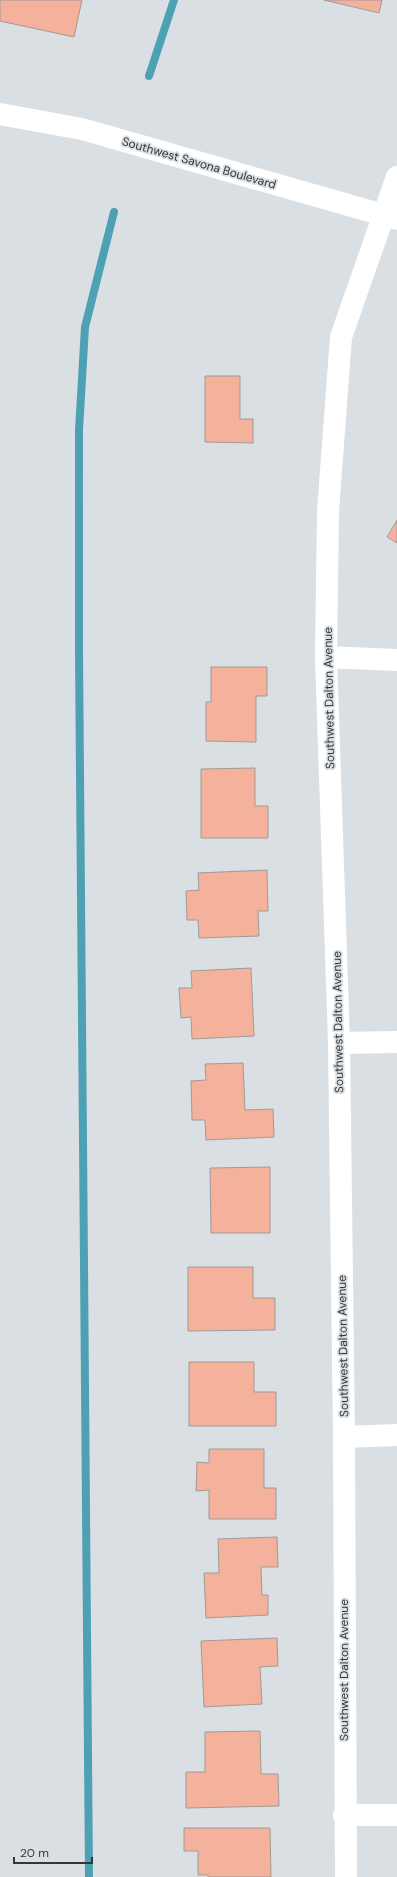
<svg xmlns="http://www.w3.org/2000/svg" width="397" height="1877" font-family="'DM Sans',sans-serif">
  <rect width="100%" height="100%" fill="#dadfe4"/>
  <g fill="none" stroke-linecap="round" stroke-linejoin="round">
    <path stroke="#4ea1b3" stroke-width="8" d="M 149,76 L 174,0
      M 89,1877 L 79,651 L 79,430 L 85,327 L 114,212"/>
  </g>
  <path fill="#f4b19b" stroke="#a19a97" d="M 0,0 L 82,0 L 74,37 L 0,21 Z
    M 324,0 L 382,0 L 379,13 Z
    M 205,376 L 240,376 L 240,419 L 253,419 L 253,443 L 205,442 Z
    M 397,520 L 397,543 L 387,537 Z
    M 211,667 L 267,667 L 267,696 L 256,696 L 256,742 L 206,741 L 206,702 L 211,702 Z
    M 255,768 L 255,806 L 268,806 L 268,838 L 201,838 L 201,769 Z
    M 267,870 L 268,911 L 258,911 L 259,936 L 199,938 L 198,920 L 187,920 L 186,891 L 199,890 L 198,873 Z
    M 251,968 L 254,1036 L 192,1039 L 191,1017 L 181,1018 L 179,988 L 192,988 L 191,971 Z
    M 243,1063 L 245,1110 L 273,1109 L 274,1137 L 206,1140 L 205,1120 L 192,1120 L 191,1081 L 206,1080 L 205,1064 Z
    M 270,1167 L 270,1233 L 211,1233 L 210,1168 Z
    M 188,1267 L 253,1267 L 253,1298 L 275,1298 L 275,1330 L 188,1331 Z
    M 189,1362 L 254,1362 L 254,1392 L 276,1392 L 276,1426 L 189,1426 Z
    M 209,1449 L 264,1449 L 264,1488 L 276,1488 L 276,1519 L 209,1519 L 209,1490 L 196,1491 L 197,1462 L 209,1463 Z
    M 277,1537 L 278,1567 L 261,1567 L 262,1595 L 268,1595 L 268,1615 L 206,1618 L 204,1573 L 219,1573 L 218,1539 Z
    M 277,1638 L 278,1666 L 260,1667 L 262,1704 L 204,1707 L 201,1641 Z
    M 260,1731 L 261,1774 L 278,1774 L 279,1806 L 186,1808 L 186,1772 L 205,1772 L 205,1732 Z
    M 184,1828 L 270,1828 L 271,1877 L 208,1877 L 208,1875 L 198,1875 L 198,1851 L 184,1851 Z"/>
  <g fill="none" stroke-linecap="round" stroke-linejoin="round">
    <path stroke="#fff" stroke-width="22" d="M 326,657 L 397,660
      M 339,1043 L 397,1042
      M 344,1437 L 397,1435
      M 344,1815 L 397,1815
      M 346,1877 L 344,1437 L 339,1043 L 326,657 L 328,511 L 341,337 L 397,177"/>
    <path stroke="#fff" stroke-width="22" d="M 0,114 L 82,129 L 397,219"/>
  </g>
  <g text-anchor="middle" stroke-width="3.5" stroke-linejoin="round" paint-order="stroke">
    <g font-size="12" fill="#343638" stroke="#dadfe4">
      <text transform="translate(199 163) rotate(16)" y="4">Southwest Savona Boulevard</text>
      <text transform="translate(329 698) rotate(-91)" y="4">Southwest Dalton Avenue</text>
      <text transform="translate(338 1022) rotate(-91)" y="4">Southwest Dalton Avenue</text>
      <text transform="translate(343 1346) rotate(-91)" y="4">Southwest Dalton Avenue</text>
      <text transform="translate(344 1670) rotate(-90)" y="4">Southwest Dalton Avenue</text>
    </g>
  </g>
  <path d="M14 1857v6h78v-6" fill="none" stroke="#343638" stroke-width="2"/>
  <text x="20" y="1857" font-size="12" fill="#343638" stroke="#dadfe4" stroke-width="3" paint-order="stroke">20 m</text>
</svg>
